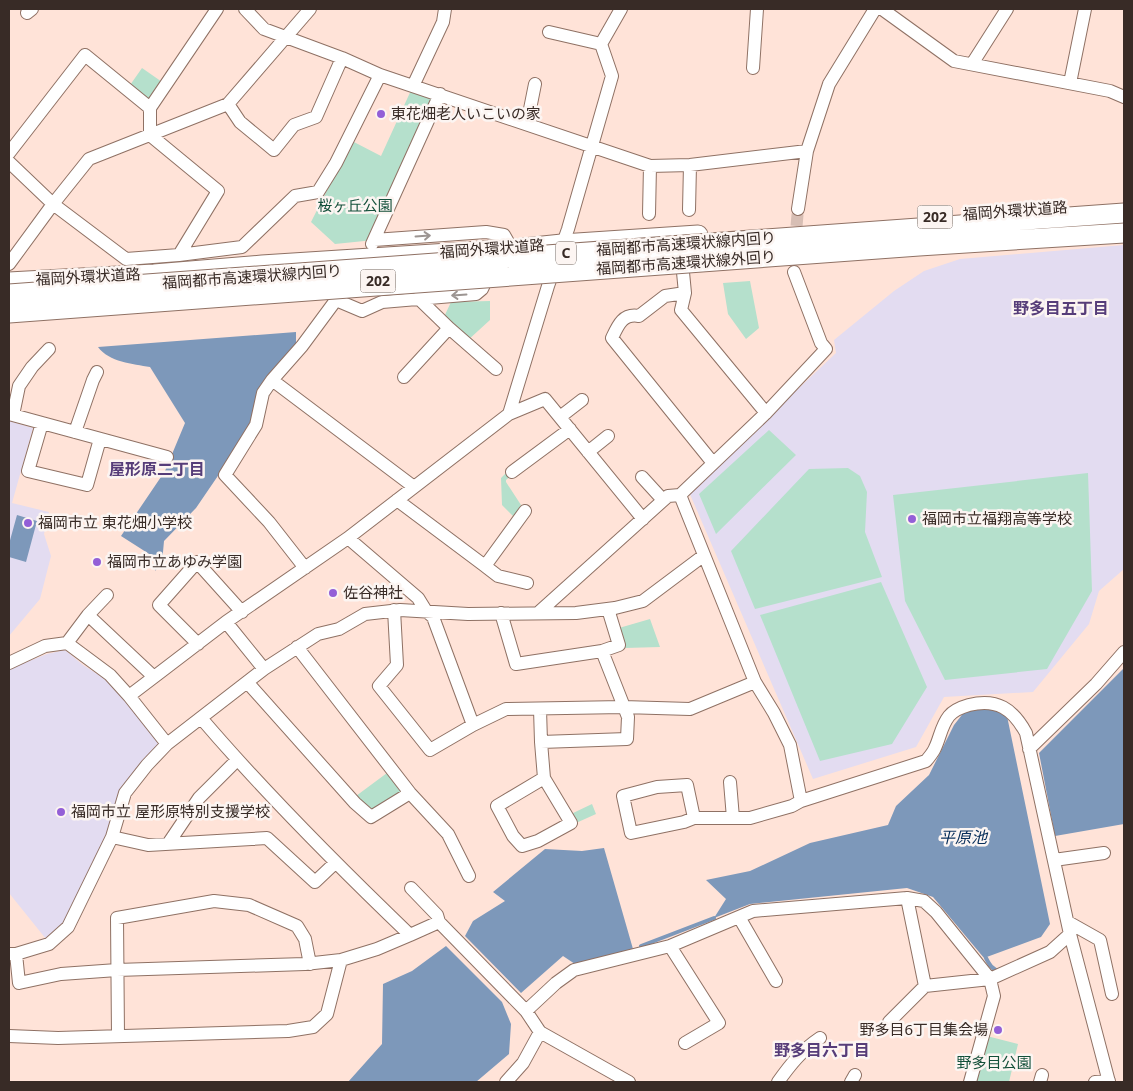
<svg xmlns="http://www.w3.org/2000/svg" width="1133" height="1091" font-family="'Noto Sans','Noto Sans JP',sans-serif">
  <rect width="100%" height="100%" fill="#ffe3d8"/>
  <path fill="#e3dcf1" d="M 1124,245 L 1124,569 L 1099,591 L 1089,624 L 1033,692 L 944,697 L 916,747 L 813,779 L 689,492 L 836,353 L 834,340 L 894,291 L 924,271 L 960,259 Z
    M 9,421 L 33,428 L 12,503 L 49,512 L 44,534 L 51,556 L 40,599 L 9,636 Z
    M 65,650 L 83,665 L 102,677 L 126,698 L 161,744 L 108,835 L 65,924 L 46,939 L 9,893 L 9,669 L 47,654 Z"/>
  <path fill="#b5e0cc" d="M 142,68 L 165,84 L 150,106 L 128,88 Z
    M 413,86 L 440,94 L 374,240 L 335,244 L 311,222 L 352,141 L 381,156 Z
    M 750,281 L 759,328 L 746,339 L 728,314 L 723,283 Z
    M 490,301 L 490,320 L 467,341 L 444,317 L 451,302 Z
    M 769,430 L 796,455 L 716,534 L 699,494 Z
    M 848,468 L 860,476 L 867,492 L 865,532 L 882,577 L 755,609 L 731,551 L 809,469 Z
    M 510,469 L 513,474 L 506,480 L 506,482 L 521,505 L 514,517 L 502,505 L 501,478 Z
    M 1088,473 L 1092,591 L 1047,669 L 945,680 L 905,601 L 893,495 Z
    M 881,582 L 927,687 L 892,744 L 820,761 L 760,615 Z
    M 650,619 L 660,647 L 625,648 L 619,628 Z
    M 387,773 L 401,791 L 377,809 L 367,808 L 356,796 Z
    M 592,804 L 596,814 L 576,823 L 571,814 Z
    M 983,1035 L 1018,1044 L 1009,1082 L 969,1082 Z"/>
  <path fill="#7d98ba" d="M 296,332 L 296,347 L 271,376 L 254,423 L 196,508 L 164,541 L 162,563 L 155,571 L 157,559 L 121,536 L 165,471 L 185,423 L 150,367 C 133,364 109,362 98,347 Z
    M 17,515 L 37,521 L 26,562 L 9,557 L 9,544 Z
    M 1124,668 L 1124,824 L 1055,836 L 1039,753 Z
    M 991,709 L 1007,716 L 1050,924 L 1041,937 L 984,958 L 933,897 L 907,888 L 750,904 L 714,918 L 726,899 L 706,880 L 750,871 L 810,843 L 888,825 L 896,806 L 929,775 L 954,725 L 965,711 Z
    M 604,848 L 633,949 L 575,964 L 563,956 L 521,993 L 465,936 L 473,921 L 505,901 L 493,892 L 545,849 L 582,851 Z
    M 446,946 L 502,1002 L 511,1024 L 509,1054 L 476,1082 L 348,1082 L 382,1044 L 383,984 L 412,971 Z"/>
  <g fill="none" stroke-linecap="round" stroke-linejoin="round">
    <path stroke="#7d98ba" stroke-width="4" d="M 641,946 L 714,918
      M 986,958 C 989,964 992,970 1000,971"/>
    <path stroke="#d7beb4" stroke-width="12" stroke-dasharray="12 6" stroke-linecap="butt" d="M 795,244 L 798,209"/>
    <defs>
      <path id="minor" d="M 245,9 L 264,29 L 342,58 L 380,75 L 650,166 L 690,165 L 807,151 L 829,84 L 875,9
        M 621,9 L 601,44 L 612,76 L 568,229 L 548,286 L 509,414 L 545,399 L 643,519
        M 882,9 L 954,61 L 1110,91 L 1124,97
        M 27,13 L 32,9
        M 549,32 L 601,44
        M 972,64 L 1007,9
        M 753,68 L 757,9
        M 1070,83 L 1085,9
        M 413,86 L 443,22 L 445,9
        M 228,104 L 240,122 L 274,150 L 294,125 L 316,117 L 342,58
        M 150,108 L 217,9
        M 527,124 L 535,84
        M 9,153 L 85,55 L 150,108 L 150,135 L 218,191 L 179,255
        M 9,162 L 53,204 L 126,259 L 179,255 L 242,247 L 295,196 L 318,192 L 336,163 L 380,75
        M 798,209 L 807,151
        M 689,210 L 690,165
        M 649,214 L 650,166
        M 374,240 L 486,232 L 504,235 L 512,249
        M 372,244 L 440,94
        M 682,262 L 685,293 L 681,310 L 766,413
        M 9,264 L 53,204 L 89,159 L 228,104 L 310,9
        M 794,272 L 821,343 L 826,349 L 766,413 L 680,495 L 755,682 L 774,713 L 790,745 L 801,801 L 926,761 C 929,757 933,753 935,748 C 940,738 941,726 949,716 C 954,710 962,707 969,705 C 997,698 1013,709 1026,733 L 1070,934 L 1109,1082
        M 685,293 L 665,296 L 639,316 C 623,313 618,325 612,338 L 713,463
        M 449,328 L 496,369
        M 404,377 L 449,328 L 418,298
        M 272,380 L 263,393 L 256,425 L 225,475 L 269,522 L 305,568
        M 9,414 L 167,457
        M 13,415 L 19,386 L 32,367 L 49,349
        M 560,417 L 582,400
        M 42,423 L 28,471 L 87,485 L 100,439
        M 75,432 L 93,380 L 97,372
        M 588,452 L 608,436
        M 512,472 L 570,429
        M 642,477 L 663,500
        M 414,487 L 272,380 L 302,346 L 336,300 L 362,311 L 382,302 L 476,294 L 482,289 L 489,274
        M 397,500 L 485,566 L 525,511
        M 348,538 L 509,414
        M 485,566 L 498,576 L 527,583
        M 394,610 L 397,665 L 379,686 L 430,750 L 473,725 L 506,709 L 623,707 L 690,709 L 755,682
        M 501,613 L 516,664 L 602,651 L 628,717 L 627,739 L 541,742 L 540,709
        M 538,613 L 668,496 L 680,495
        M 88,615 L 154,677 L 226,622
        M 67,643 L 88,615 L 107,595
        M 198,644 L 159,605 L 197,562 L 242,612
        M 297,647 L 410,793 L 448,834 L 469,876
        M 602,651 L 619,645 L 608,609
        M 9,663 L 45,646 L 67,643 L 110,675 L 129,696 L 167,744
        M 264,669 L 226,622 L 348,538 L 418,598 L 426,611 L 433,617 L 473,725
        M 247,682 L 355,803 L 371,817 L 410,793
        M 129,696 L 154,677
        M 201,718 C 266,794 337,865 410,935 L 439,922 L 526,1011 L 540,1032 L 629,1082
        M 541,742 L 544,778 L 497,806 L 513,836 L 522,846 L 538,841 L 571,823 L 544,778
        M 1029,749 L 1096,684 L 1124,652
        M 730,782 L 733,818
        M 694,818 L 687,785 L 657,787 L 623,796 L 631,833 L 684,822 L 694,818 L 750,818 L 792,806 L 801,801
        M 112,837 L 148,845 L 267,838 L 315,882 L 335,863
        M 168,844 L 199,798 L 237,760
        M 1054,860 L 1104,853
        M 411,888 L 437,915 L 439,922
        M 907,898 L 925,986
        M 739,917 L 776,981
        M 1068,922 L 1100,940 L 1112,994
        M 670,946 L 719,1023 L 685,1043
        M 9,954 L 16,954 L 49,944 L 68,927 L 112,837 L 125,793 L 147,765 L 167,744 L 264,669 L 318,634 L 339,629 L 365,614 L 400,610 L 468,614 L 576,613 L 615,608 L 643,601 L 703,556
        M 16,954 L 19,983 L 61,974 L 117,970 L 305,964 L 341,960
        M 526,1011 L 556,983 L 574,970 L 670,946 L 753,911 L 907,898 L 924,901 L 936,912 L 990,979 L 994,996 L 970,1082
        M 889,1022 L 925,986 L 990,979 L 1050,952 L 1070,934
        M 9,1036 L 58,1038 L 288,1031 L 313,1027 L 327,1014 L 341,960 L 377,949 L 410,935
        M 118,1036 L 117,918 L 214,901 L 249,905 L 297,926 L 305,939 L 310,964
        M 506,1082 L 523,1063 L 540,1032
        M 778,1082 C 790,1065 802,1050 820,1038
        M 851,1082 L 855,1075
        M 1040,1082 L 1042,1075
        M 1095,1082 L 1109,1081"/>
      <path id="highway" d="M 524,248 L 562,244 L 698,235
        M 9,282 L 154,274 L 262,265 L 496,250"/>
    </defs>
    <use href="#minor" stroke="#8f7164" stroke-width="14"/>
    <use href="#highway" stroke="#8f7164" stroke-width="21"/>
    <use href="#minor" stroke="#fff" stroke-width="12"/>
    <use href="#highway" stroke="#fff" stroke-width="19"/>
    <defs>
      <path id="highway-bridge" d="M 9,294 L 1124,213
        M 9,313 L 919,246 L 1124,233"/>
    </defs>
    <use href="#highway-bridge" stroke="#8f7164" stroke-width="21" stroke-linecap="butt"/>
    <use href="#highway-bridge" stroke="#fff" stroke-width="19"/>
  </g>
  <defs><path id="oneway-shaft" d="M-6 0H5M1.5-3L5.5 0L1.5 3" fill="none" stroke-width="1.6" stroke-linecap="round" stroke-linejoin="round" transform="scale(1.25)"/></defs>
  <g stroke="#9c9592">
    <use href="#oneway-shaft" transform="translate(423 236) rotate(-4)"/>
    <use href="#oneway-shaft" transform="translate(459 295) rotate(176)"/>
  </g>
  <g fill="#935fd7" stroke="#fcf5f2" stroke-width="2">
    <circle cx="381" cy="114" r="5"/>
    <circle cx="912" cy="519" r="5"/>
    <circle cx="28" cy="523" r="5"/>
    <circle cx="97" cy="562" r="5"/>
    <circle cx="333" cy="593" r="5"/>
    <circle cx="61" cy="812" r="5"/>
    <circle cx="998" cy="1030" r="5"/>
  </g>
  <g text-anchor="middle" stroke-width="5" stroke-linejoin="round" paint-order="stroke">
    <g fill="#fcf5f2" stroke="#736863" stroke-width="1">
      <rect x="917.5" y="205.5" width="35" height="23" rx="4"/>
      <rect x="556" y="241.5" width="20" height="23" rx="4"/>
      <rect x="360.5" y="269.5" width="35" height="23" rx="4"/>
    </g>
    <g font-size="14" font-weight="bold" fill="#382b26">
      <text x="935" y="222">202</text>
      <text x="566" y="258">C</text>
      <text x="378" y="286">202</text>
    </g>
    <g font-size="15" fill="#382b26" stroke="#fcf5f2" text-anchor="start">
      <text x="391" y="119">東花畑老人いこいの家</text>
      <text x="922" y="524">福岡市立福翔高等学校</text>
      <text x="38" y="528">福岡市立 東花畑小学校</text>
      <text x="107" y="567">福岡市立あゆみ学園</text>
      <text x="343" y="598">佐谷神社</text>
      <text x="71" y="817">福岡市立 屋形原特別支援学校</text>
      <text x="988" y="1035" text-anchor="end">野多目6丁目集会場</text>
    </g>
    <g font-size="15" fill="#13503a" stroke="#fcf5f2">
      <text x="355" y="211">桜ヶ丘公園</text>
      <text x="994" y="1068">野多目公園</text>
    </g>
    <g font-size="15" fill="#382b26" stroke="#fcf5f2">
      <text transform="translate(1015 211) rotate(-4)" y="5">福岡外環状道路</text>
      <text transform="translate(686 244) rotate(-4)" y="5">福岡都市高速環状線内回り</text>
      <text transform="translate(492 249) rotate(-4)" y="5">福岡外環状道路</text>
      <text transform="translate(686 263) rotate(-4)" y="5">福岡都市高速環状線外回り</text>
      <text transform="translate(88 277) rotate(-3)" y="5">福岡外環状道路</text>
      <text transform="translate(252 277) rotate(-4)" y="5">福岡都市高速環状線内回り</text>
    </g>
    <g font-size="16" font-weight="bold" fill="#563d79" stroke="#fcf5f2">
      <text x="1061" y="314">野多目五丁目</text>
      <text x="157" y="475">屋形原二丁目</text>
      <text x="822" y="1056">野多目六丁目</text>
    </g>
    <g font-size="16" font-style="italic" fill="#072e5a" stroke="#fcf5f2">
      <text x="963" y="843">平原池</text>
    </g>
  </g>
  <rect width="1133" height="1091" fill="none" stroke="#382b26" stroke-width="20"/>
</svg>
